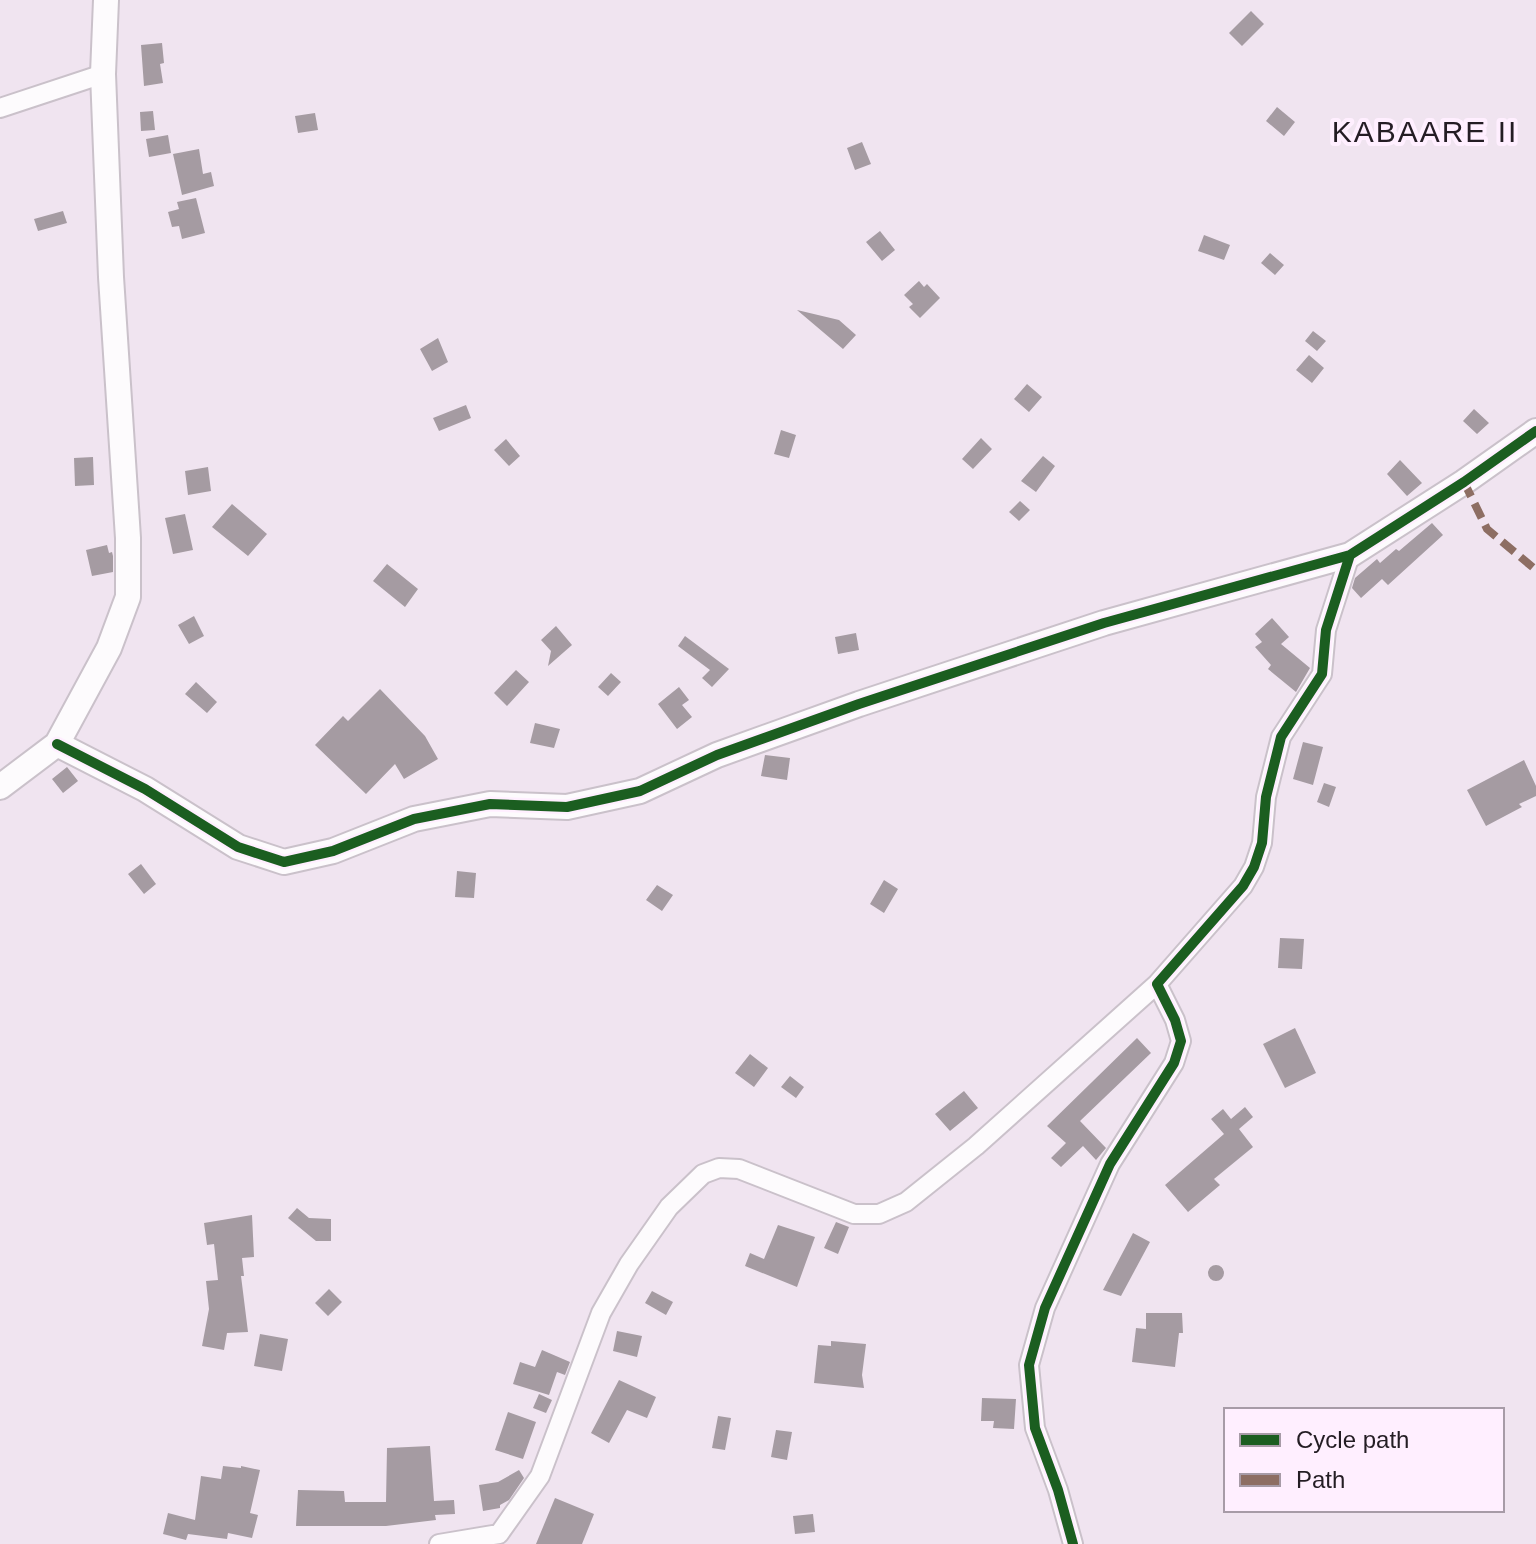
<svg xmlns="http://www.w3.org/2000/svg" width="1536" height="1544" font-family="Helvetica,sans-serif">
  <rect width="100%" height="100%" fill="#f0e4f0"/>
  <path fill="#a59ba2" d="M 1251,11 L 1264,24 L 1242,46 L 1229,33 Z
    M 162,43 L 164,63 L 160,64 L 163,83 L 144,86 L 141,45 Z
    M 1277,107 L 1295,122 L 1284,136 L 1266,121 Z
    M 153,111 L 155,130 L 141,131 L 140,112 Z
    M 315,113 L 318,130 L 298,133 L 295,116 Z
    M 168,135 L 171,153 L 149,157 L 146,139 Z
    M 862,142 L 871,164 L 855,170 L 847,148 Z
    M 199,149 L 203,174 L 211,172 L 214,186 L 182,195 L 173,154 Z
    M 196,198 L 205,233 L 182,239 L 179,226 L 172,227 L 168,212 L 179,209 L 177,202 Z
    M 63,211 L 67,223 L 38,231 L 34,219 Z
    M 880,231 L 895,250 L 882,261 L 866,242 Z
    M 1204,235 L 1230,245 L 1224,260 L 1198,251 Z
    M 1270,253 L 1284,265 L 1275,275 L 1261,263 Z
    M 919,281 L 924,287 L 927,284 L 940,298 L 920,318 L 909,307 L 913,304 L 904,295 Z
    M 797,310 L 839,320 L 856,335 L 843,349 Z
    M 1313,331 L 1326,341 L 1317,351 L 1305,341 Z
    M 438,338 L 448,362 L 432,371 L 420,349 Z
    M 1309,355 L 1324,368 L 1312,383 L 1296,370 Z
    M 1027,384 L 1042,397 L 1029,412 L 1014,399 Z
    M 466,405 L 471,418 L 439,431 L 433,418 Z
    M 1474,409 L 1489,423 L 1477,434 L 1463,421 Z
    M 781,430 L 796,435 L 789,458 L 774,454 Z
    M 981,438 L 992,449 L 973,469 L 962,459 Z
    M 506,439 L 520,456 L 509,466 L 494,450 Z
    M 1043,456 L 1055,466 L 1036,492 L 1021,481 Z
    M 93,457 L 94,485 L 75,486 L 74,458 Z
    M 1400,460 L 1422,483 L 1407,496 L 1387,474 Z
    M 208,467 L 211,491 L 188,495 L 185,471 Z
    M 1020,501 L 1030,510 L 1019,521 L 1009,512 Z
    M 232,504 L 267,534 L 248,556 L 212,527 Z
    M 185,514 L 193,550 L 173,554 L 165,518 Z
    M 1432,523 L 1443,535 L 1388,585 L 1382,579 L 1361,598 L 1352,588 L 1355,578 L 1377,559 L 1380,563 L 1396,549 L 1399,551 Z
    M 107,545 L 109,553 L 112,552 L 113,556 L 113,572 L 92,576 L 86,550 Z
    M 387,564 L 418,589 L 405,607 L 373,581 Z
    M 194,616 L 204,636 L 189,644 L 178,625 Z
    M 1272,618 L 1289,637 L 1281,644 L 1310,668 L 1296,692 L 1268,669 L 1271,665 L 1255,647 L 1262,642 L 1255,634 Z
    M 556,626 L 572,645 L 548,666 L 551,651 L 541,640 Z
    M 856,633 L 859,650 L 838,654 L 835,637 Z
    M 685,636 L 729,669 L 712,687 L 702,678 L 710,670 L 678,646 Z
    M 516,670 L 529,682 L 507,706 L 494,693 Z
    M 611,673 L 621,682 L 608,696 L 598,687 Z
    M 196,682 L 217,702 L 207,713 L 185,694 Z
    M 679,687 L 689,700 L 682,705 L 692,717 L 677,729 L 658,704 Z
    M 380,689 L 425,736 L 438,759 L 404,779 L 395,764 L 366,794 L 315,745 L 343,716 L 348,721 Z
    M 535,723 L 560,729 L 554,748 L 530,743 Z
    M 1303,742 L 1323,747 L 1313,785 L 1293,779 Z
    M 765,755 L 790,758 L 787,780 L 761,776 Z
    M 1524,760 L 1536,786 L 1536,796 L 1519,804 L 1522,807 L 1486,826 L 1467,790 Z
    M 67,767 L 78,781 L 63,793 L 52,779 Z
    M 1324,783 L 1336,787 L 1329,807 L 1317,802 Z
    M 141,864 L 156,884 L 144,894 L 128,874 Z
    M 457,871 L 476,873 L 474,898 L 455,897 Z
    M 884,880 L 898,889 L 884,913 L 870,904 Z
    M 657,885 L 673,895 L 662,911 L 646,900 Z
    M 1280,938 L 1304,939 L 1302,969 L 1278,968 Z
    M 1295,1028 L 1316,1073 L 1285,1088 L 1263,1044 Z
    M 1137,1038 L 1151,1053 L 1080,1121 L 1106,1148 L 1096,1160 L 1083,1146 L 1061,1167 L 1051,1158 L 1066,1143 L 1047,1126 Z
    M 750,1054 L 768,1068 L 754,1087 L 735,1073 Z
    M 790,1076 L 804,1087 L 796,1098 L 781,1087 Z
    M 964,1091 L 978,1108 L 950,1131 L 935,1114 Z
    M 1245,1107 L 1253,1117 L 1239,1129 L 1253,1147 L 1214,1179 L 1220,1185 L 1188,1212 L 1165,1185 L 1224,1134 L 1211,1119 L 1223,1109 L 1231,1119 Z
    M 297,1208 L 309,1218 L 331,1219 L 331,1241 L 316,1241 L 288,1218 Z
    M 252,1215 L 254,1257 L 242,1258 L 244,1276 L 241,1276 L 248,1332 L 227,1333 L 224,1350 L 202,1346 L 209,1309 L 206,1281 L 218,1280 L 214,1244 L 207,1245 L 204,1223 Z
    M 836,1222 L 849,1227 L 838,1254 L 824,1248 Z
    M 778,1225 L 815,1237 L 797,1287 L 745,1266 L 750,1253 L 764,1259 Z
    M 1133,1233 L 1150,1242 L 1121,1296 L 1103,1290 Z
    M1208 1273a8 8 0 1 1 16 0a8 8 0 1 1-16 0Z
    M 329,1289 L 342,1302 L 328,1316 L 315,1303 Z
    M 652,1291 L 673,1302 L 666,1315 L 645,1303 Z
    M 1146,1313 L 1182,1313 L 1183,1333 L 1179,1333 L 1175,1367 L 1132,1362 L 1136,1328 L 1146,1329 Z
    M 617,1331 L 642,1336 L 637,1357 L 613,1351 Z
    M 260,1334 L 288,1339 L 282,1371 L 254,1366 Z
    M 831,1341 L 866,1344 L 862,1375 L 864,1388 L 814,1383 L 818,1345 L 831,1346 Z
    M 542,1350 L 570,1362 L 565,1375 L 557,1372 L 549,1395 L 513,1384 L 520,1362 L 535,1367 Z
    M 619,1380 L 656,1397 L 647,1418 L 627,1410 L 609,1443 L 591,1433 Z
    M 539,1394 L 552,1400 L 546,1413 L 533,1408 Z
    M 982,1398 L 1016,1399 L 1014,1429 L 993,1428 L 994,1421 L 981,1421 Z
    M 508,1412 L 536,1422 L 523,1459 L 495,1450 Z
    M 718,1416 L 731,1418 L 725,1450 L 712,1448 Z
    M 776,1430 L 792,1432 L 787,1460 L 771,1457 Z
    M 430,1446 L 434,1501 L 454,1500 L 455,1514 L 435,1515 L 436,1520 L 386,1526 L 296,1526 L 298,1490 L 344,1491 L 345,1502 L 386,1502 L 387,1448 Z
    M 223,1466 L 241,1468 L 241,1466 L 260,1470 L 250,1513 L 258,1515 L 252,1538 L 228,1533 L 227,1539 L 188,1534 L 186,1540 L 163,1534 L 168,1513 L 195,1520 L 201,1476 L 221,1479 Z
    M 519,1470 L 524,1478 L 509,1500 L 500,1505 L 500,1508 L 483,1511 L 479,1485 L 498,1482 Z
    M 555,1498 L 594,1514 L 582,1544 L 536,1544 Z
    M 813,1514 L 815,1532 L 795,1534 L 793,1516 Z"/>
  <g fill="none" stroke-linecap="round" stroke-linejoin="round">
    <defs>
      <path id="minor" d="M 0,108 L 103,74
        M 439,1544 L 499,1534 L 540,1476 L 601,1313 L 629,1264 L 669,1207 L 703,1174 L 719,1168 L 739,1169 L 854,1214 L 879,1214 L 906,1202 L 976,1146 L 1157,984
        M 1073,1544 L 1058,1490 L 1035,1428 L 1029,1365 L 1045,1308 L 1110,1164 L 1174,1063 L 1181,1041 L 1175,1020 L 1157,984 L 1243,886 L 1254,867 L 1262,843 L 1266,797 L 1281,737 L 1322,674 L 1326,630 L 1350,555"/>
      <path id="tertiary" d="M 57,744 L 145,789 L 238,847 L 284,862 L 333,851 L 414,819 L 490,804 L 567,807 L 640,791 L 717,755 L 859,704 L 1104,623 L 1350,555 L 1464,482 L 1536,431
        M 0,787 L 57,744 L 109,648 L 128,597 L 128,538 L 111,277 L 103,74 L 106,0"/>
    </defs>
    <use href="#minor" stroke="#cac1ca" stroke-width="22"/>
    <use href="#tertiary" stroke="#cac1ca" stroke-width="28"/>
    <use href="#minor" stroke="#fdfbfd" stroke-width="18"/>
    <use href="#tertiary" stroke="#fdfbfd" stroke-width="24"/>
    <path stroke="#8d6e63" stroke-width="8" stroke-dasharray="16 8" stroke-linecap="butt" d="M 1464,482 L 1487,529 L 1536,570"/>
    <defs>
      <path id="cycleway" d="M 57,744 L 145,789 L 238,847 L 284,862 L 333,851 L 414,819 L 490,804 L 567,807 L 640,791 L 717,755 L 859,704 L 1104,623 L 1350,555 L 1464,482 L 1536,431
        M 1073,1544 L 1058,1490 L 1035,1428 L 1029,1365 L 1045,1308 L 1110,1164 L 1174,1063 L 1181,1041 L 1175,1020 L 1157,984 L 1243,886 L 1254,867 L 1262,843 L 1266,797 L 1281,737 L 1322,674 L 1326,630 L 1350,555"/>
    </defs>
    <use href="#cycleway" stroke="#ffefff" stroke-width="15"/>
    <use href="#cycleway" stroke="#1b5e20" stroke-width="10"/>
  </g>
  <g text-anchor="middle" stroke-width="8" stroke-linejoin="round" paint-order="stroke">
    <g font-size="30" letter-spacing="2" fill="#241d24" stroke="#ffefff">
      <text x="1425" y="142">KABAARE II</text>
    </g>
  </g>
  <rect x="1224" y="1408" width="280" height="104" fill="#ffefff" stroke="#a79ba7" stroke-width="2"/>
  <rect x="1240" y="1434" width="40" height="12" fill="#1b5e20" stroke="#a79ba7" stroke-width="2"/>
  <text x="1296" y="1448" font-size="24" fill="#241d24">Cycle path</text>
  <rect x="1240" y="1474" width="40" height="12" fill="#8d6e63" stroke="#a79ba7" stroke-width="2"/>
  <text x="1296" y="1488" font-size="24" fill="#241d24">Path</text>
</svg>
